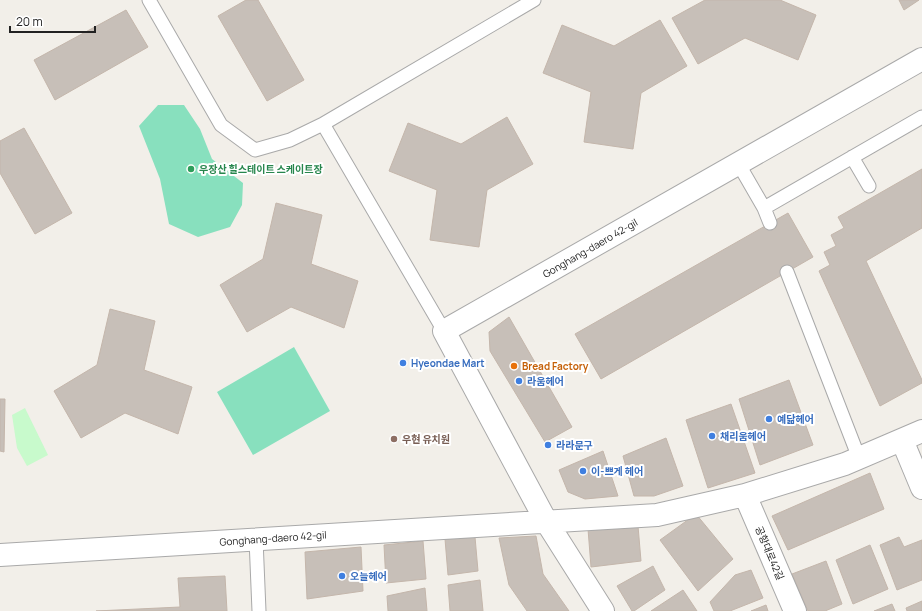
<svg xmlns="http://www.w3.org/2000/svg" width="922" height="611" font-family="Manrope,'Noto Sans KR',sans-serif">
  <rect width="100%" height="100%" fill="#f2efe9"/>
  <path fill="#c8facc" d="M 25,408 L 48,455 L 27,466 L 17,448 L 12,415 Z"/>
  <path fill="#88e0be" d="M 158,105 L 184,105 L 200,129 L 212,159 L 243,183 L 242,205 L 230,227 L 198,237 L 169,224 L 160,179 L 139,126 Z
    M 294,347 L 330,411 L 253,455 L 217,392 Z"/>
  <path fill="#c7bfb8" stroke="#c4b6ab" d="M 246,0 L 258,0 L 304,80 L 267,101 L 218,16 Z
    M 705,0 L 780,0 L 816,15 L 798,60 L 745,38 L 698,64 L 672,18 Z
    M 899,0 L 919,0 L 904,10 Z
    M 126,10 L 148,47 L 55,100 L 34,60 Z
    M 660,20 L 687,66 L 641,93 L 633,149 L 584,142 L 591,92 L 543,73 L 562,25 L 614,46 Z
    M 507,117 L 533,164 L 487,190 L 479,247 L 430,240 L 437,190 L 389,171 L 408,123 L 461,144 Z
    M 24,128 L 72,213 L 35,234 L 0,173 L 0,141 Z
    M 922,169 L 922,228 L 866,261 L 922,380 L 922,383 L 880,406 L 819,271 L 830,265 L 824,252 L 836,246 L 831,235 L 844,228 L 838,217 Z
    M 276,203 L 322,215 L 311,264 L 358,281 L 344,328 L 291,307 L 247,332 L 220,285 L 263,259 Z
    M 788,213 L 813,257 L 601,379 L 575,334 Z
    M 110,309 L 155,321 L 144,370 L 192,387 L 178,434 L 125,413 L 81,438 L 54,391 L 97,365 Z
    M 509,317 L 572,427 L 545,442 L 490,351 L 489,332 Z
    M 789,380 L 813,445 L 760,465 L 739,399 Z
    M 0,399 L 5,399 L 4,452 L 0,451 Z
    M 731,404 L 755,473 L 708,488 L 686,420 Z
    M 666,438 L 683,486 L 654,496 L 634,496 L 623,456 Z
    M 603,451 L 618,496 L 585,499 L 568,492 L 559,470 Z
    M 870,473 L 884,509 L 788,550 L 772,516 Z
    M 696,514 L 733,559 L 698,591 L 660,540 Z
    M 638,526 L 641,561 L 591,567 L 588,529 Z
    M 536,536 L 543,574 L 569,611 L 527,611 L 509,585 L 499,538 Z
    M 475,537 L 478,571 L 448,575 L 445,539 Z
    M 899,537 L 904,547 L 922,540 L 922,580 L 897,590 L 880,545 Z
    M 423,541 L 426,579 L 386,583 L 384,545 Z
    M 870,545 L 888,589 L 853,604 L 836,560 Z
    M 361,547 L 363,591 L 307,599 L 305,552 Z
    M 826,561 L 842,604 L 825,611 L 808,611 L 792,574 Z
    M 653,566 L 665,590 L 634,611 L 632,611 L 617,586 Z
    M 751,570 L 763,598 L 730,611 L 714,611 L 710,602 L 735,575 Z
    M 225,576 L 227,611 L 96,611 L 180,607 L 178,578 Z
    M 480,580 L 483,611 L 450,611 L 448,585 Z
    M 425,588 L 427,611 L 388,611 L 387,596 Z
    M 683,590 L 697,611 L 651,611 Z
    M 922,601 L 922,611 L 907,611 L 906,608 Z
    M 892,604 L 895,611 L 874,611 Z
    M 766,605 L 768,611 L 751,611 Z"/>
  <g fill="none" stroke-linecap="round" stroke-linejoin="round">
    <defs>
      <path id="lane" d="M 149,0 L 221,125 L 255,150 L 290,140 L 323,124 L 534,0
        M 323,124 L 444,331
        M 852,157 L 869,186
        M 738,163 L 764,208 L 770,223
        M 764,208 L 922,117
        M 787,272 L 859,458
        M 256,539 L 259,611"/>
      <path id="street" d="M 902,440 L 922,488
        M 745,495 L 795,611
        M 0,555 L 657,515 L 745,495 L 845,464 L 922,431
        M 603,611 L 546,521 L 444,331 L 922,59"/>
    </defs>
    <use href="#lane" stroke="#a9a9a9" stroke-width="15"/>
    <use href="#street" stroke="#a9a9a9" stroke-width="24"/>
    <use href="#lane" stroke="#fff" stroke-width="13"/>
    <use href="#street" stroke="#fff" stroke-width="22"/>
  </g>
  <circle fill="#2e9e5b" stroke="#fff" stroke-width="1.5" cx="191" cy="169" r="4"/>
  <g fill="#3f7fe0" stroke="#fff" stroke-width="1.5">
    <circle cx="403" cy="363" r="4"/>
    <circle cx="519" cy="381" r="4"/>
    <circle cx="769" cy="419" r="4"/>
    <circle cx="712" cy="436" r="4"/>
    <circle cx="548" cy="445" r="4"/>
    <circle cx="583" cy="471" r="4"/>
    <circle cx="342" cy="576" r="4"/>
  </g>
  <circle fill="#e8710a" stroke="#fff" stroke-width="1.5" cx="514" cy="366" r="4"/>
  <circle fill="#8d6e63" stroke="#fff" stroke-width="1.5" cx="394" cy="439" r="4"/>
  <g text-anchor="middle" stroke-width="4" stroke-linejoin="round" paint-order="stroke">
    <g font-size="10" font-weight="bold" fill="#27864d" stroke="#fff" text-anchor="start">
      <text x="199" y="173">우장산 힐스테이트 스케이트장</text>
    </g>
    <g font-size="10" fill="#222" stroke="#fff">
      <text transform="translate(590 248) rotate(-30)" y="4">Gonghang-daero 42-gil</text>
      <text transform="translate(273 538) rotate(-4)" y="4">Gonghang-daero 42-gil</text>
      <text transform="translate(770 553) rotate(67)" y="4">공항대로42길</text>
    </g>
    <g font-size="10" font-weight="bold" fill="#366cbe" stroke="#fff" text-anchor="start">
      <text x="411" y="367">Hyeondae Mart</text>
      <text x="527" y="385">라움헤어</text>
      <text x="777" y="423">예닮헤어</text>
      <text x="720" y="440">채리움헤어</text>
      <text x="556" y="449">라라문구</text>
      <text x="591" y="475">이-쁘게 헤어</text>
      <text x="350" y="580">오늘헤어</text>
    </g>
    <g font-size="10" font-weight="bold" fill="#c56008" stroke="#fff" text-anchor="start">
      <text x="522" y="370">Bread Factory</text>
    </g>
    <g font-size="10" font-weight="bold" fill="#785e54" stroke="#fff" text-anchor="start">
      <text x="402" y="443">우현 유치원</text>
    </g>
  </g>
  <path d="M10 26v6h85v-6" fill="none" stroke="#222222" stroke-width="2"/>
  <text x="16" y="26" font-size="12" fill="#222222" stroke="#ffffff" stroke-width="3" paint-order="stroke">20 m</text>
</svg>
